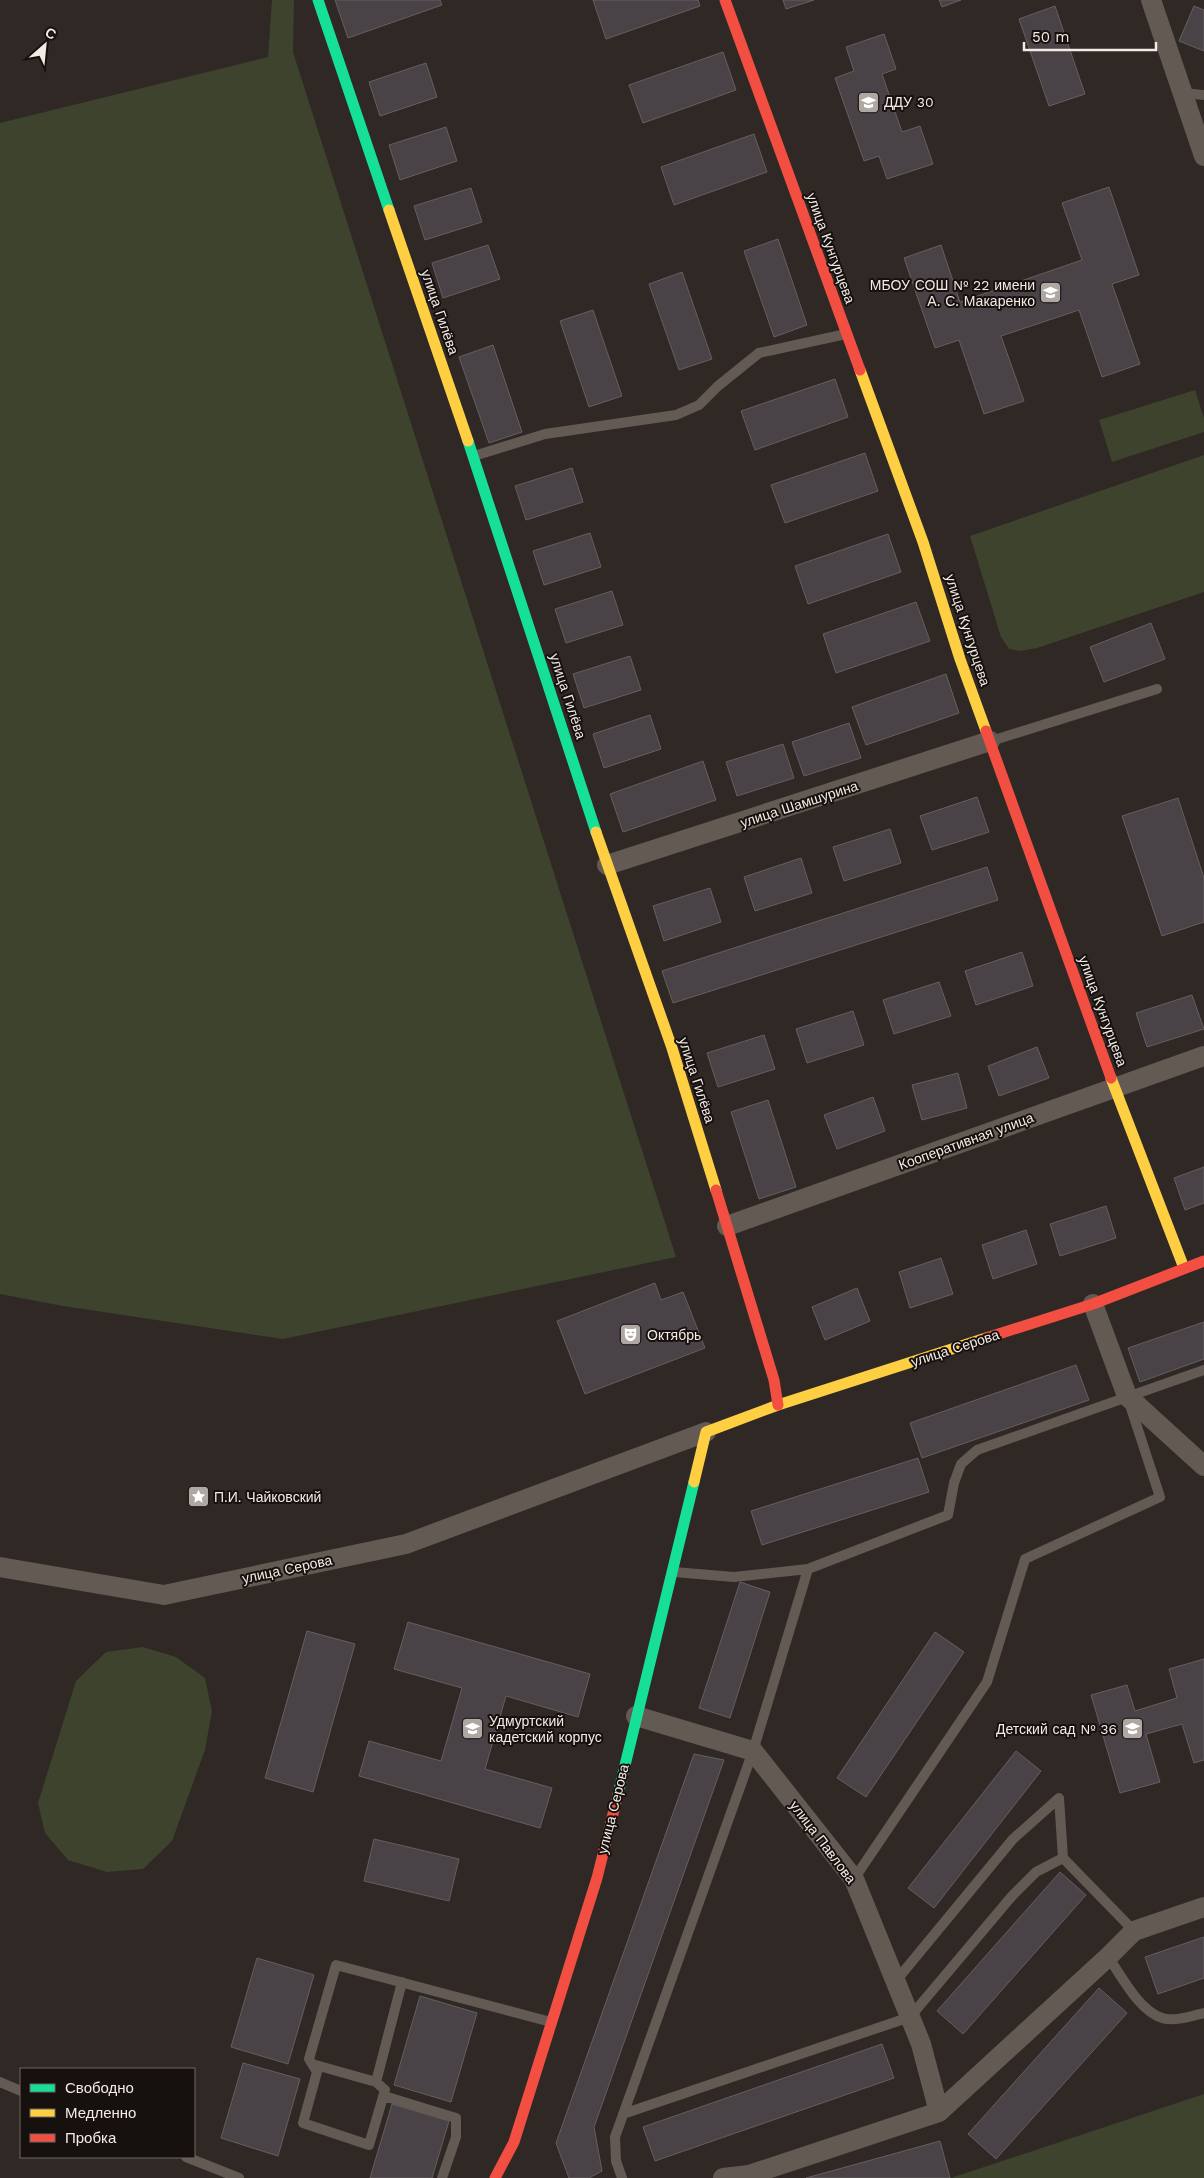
<svg xmlns="http://www.w3.org/2000/svg" width="1204" height="2178" font-family="'Work Sans',sans-serif">
  <rect width="100%" height="100%" fill="#2f2824"/>
  <path fill="#3e432e" d="M 272,0 L 294,0 L 293,52 L 676,1257 L 283,1339 L 63,1306 L 0,1294 L 0,123 L 268,57 Z
    M 1195,390 L 1204,418 L 1204,432 L 1112,462 L 1099,420 Z
    M 1204,455 L 1204,592 L 1037,648 L 1021,651 L 1009,649 L 1001,637 L 970,536 Z
    M 143,1647 L 176,1657 L 205,1678 L 212,1711 L 205,1750 L 172,1841 L 143,1869 L 107,1872 L 68,1860 L 45,1833 L 38,1803 L 76,1681 L 106,1652 Z
    M 1204,2094 L 1204,2178 L 951,2178 Z"/>
  <path fill="#494347" stroke="#645f60" d="M 335,0 L 440,0 L 442,5 L 348,38 Z
    M 593,0 L 698,0 L 700,6 L 606,39 Z
    M 783,0 L 814,0 L 786,9 Z
    M 939,0 L 961,0 L 942,7 Z
    M 1055,6 L 1085,94 L 1049,106 L 1019,19 Z
    M 1194,6 L 1204,10 L 1204,51 L 1179,41 Z
    M 884,34 L 896,69 L 882,74 L 902,132 L 920,126 L 933,164 L 887,179 L 879,156 L 864,161 L 835,78 L 854,71 L 846,47 Z
    M 723,52 L 736,90 L 643,123 L 629,85 Z
    M 426,63 L 437,97 L 380,116 L 369,82 Z
    M 446,127 L 457,161 L 400,180 L 389,145 Z
    M 754,134 L 767,172 L 674,205 L 661,167 Z
    M 1109,187 L 1139,275 L 1112,284 L 1140,364 L 1102,377 L 1079,310 L 1001,336 L 1024,401 L 984,414 L 959,340 L 935,348 L 904,258 L 941,245 L 960,302 L 1082,260 L 1062,203 Z
    M 471,188 L 482,222 L 425,240 L 414,206 Z
    M 778,239 L 807,325 L 774,337 L 744,251 Z
    M 488,245 L 500,279 L 443,298 L 432,263 Z
    M 682,272 L 712,359 L 679,370 L 649,284 Z
    M 593,310 L 622,396 L 589,407 L 560,321 Z
    M 493,345 L 522,432 L 489,443 L 459,357 Z
    M 835,379 L 848,417 L 755,450 L 741,411 Z
    M 865,453 L 878,491 L 785,523 L 771,485 Z
    M 572,468 L 583,502 L 526,520 L 515,486 Z
    M 590,533 L 601,567 L 544,585 L 533,551 Z
    M 888,534 L 901,572 L 808,604 L 795,566 Z
    M 612,591 L 623,625 L 566,643 L 555,609 Z
    M 916,602 L 930,641 L 836,673 L 823,634 Z
    M 1151,623 L 1165,659 L 1104,682 L 1090,647 Z
    M 630,656 L 641,690 L 584,708 L 573,674 Z
    M 946,674 L 959,713 L 866,745 L 852,707 Z
    M 650,715 L 661,749 L 604,768 L 593,734 Z
    M 849,723 L 861,758 L 804,776 L 792,742 Z
    M 783,744 L 794,778 L 737,796 L 726,762 Z
    M 703,761 L 716,800 L 623,832 L 610,794 Z
    M 977,797 L 989,832 L 932,850 L 920,816 Z
    M 1178,798 L 1204,878 L 1204,922 L 1162,936 L 1122,816 Z
    M 890,829 L 901,863 L 844,881 L 833,847 Z
    M 801,858 L 812,893 L 755,911 L 744,877 Z
    M 987,867 L 998,900 L 673,1003 L 662,971 Z
    M 710,888 L 721,922 L 664,941 L 653,906 Z
    M 1022,952 L 1033,986 L 976,1005 L 965,971 Z
    M 939,982 L 951,1016 L 894,1034 L 883,1000 Z
    M 1192,995 L 1204,1029 L 1147,1047 L 1136,1013 Z
    M 853,1011 L 864,1045 L 807,1063 L 796,1029 Z
    M 764,1035 L 775,1069 L 718,1087 L 707,1053 Z
    M 1037,1047 L 1049,1078 L 999,1096 L 988,1066 Z
    M 958,1073 L 967,1108 L 922,1120 L 912,1085 Z
    M 873,1097 L 885,1131 L 837,1149 L 824,1115 Z
    M 768,1100 L 796,1187 L 759,1199 L 731,1112 Z
    M 1204,1167 L 1204,1203 L 1185,1210 L 1174,1178 Z
    M 1106,1206 L 1116,1238 L 1060,1256 L 1050,1224 Z
    M 1026,1230 L 1037,1264 L 993,1279 L 982,1245 Z
    M 941,1258 L 953,1294 L 910,1308 L 899,1272 Z
    M 655,1283 L 661,1300 L 683,1292 L 705,1348 L 585,1394 L 557,1321 Z
    M 857,1288 L 870,1321 L 825,1340 L 812,1307 Z
    M 1204,1322 L 1204,1359 L 1140,1382 L 1128,1348 Z
    M 1076,1365 L 1089,1400 L 922,1458 L 910,1423 Z
    M 918,1458 L 929,1492 L 762,1545 L 751,1511 Z
    M 740,1582 L 770,1592 L 730,1718 L 699,1708 Z
    M 408,1622 L 590,1674 L 578,1717 L 506,1696 L 485,1769 L 552,1788 L 540,1828 L 359,1776 L 369,1741 L 441,1761 L 462,1688 L 394,1669 Z
    M 307,1631 L 355,1644 L 313,1792 L 265,1778 Z
    M 935,1632 L 964,1652 L 866,1797 L 837,1778 Z
    M 1204,1659 L 1204,1760 L 1194,1763 L 1182,1724 L 1146,1734 L 1160,1782 L 1120,1793 L 1091,1695 L 1127,1685 L 1135,1711 L 1177,1698 L 1169,1669 Z
    M 1016,1751 L 1041,1771 L 934,1908 L 908,1888 Z
    M 694,1754 L 724,1760 L 594,2127 L 602,2171 L 589,2178 L 569,2178 L 556,2143 Z
    M 374,1839 L 459,1859 L 449,1901 L 364,1881 Z
    M 1060,1872 L 1086,1895 L 963,2034 L 937,2011 Z
    M 1204,1937 L 1204,1978 L 1158,1994 L 1145,1957 Z
    M 257,1958 L 314,1975 L 288,2064 L 231,2047 Z
    M 1099,1988 L 1127,2013 L 996,2159 L 968,2134 Z
    M 420,1996 L 477,2013 L 451,2102 L 394,2085 Z
    M 882,2044 L 894,2078 L 655,2161 L 643,2127 Z
    M 243,2063 L 300,2079 L 278,2156 L 221,2138 Z
    M 392,2104 L 449,2121 L 432,2178 L 370,2178 Z
    M 940,2141 L 950,2178 L 806,2178 Z"/>
  <g fill="none" stroke-linecap="round" stroke-linejoin="round">
    <path stroke="#625a53" stroke-width="10" d="M 1182,93 L 1204,95
      M 474,456 L 545,434 L 676,415 L 699,405 L 718,386 L 759,353 L 846,334
      M 991,741 L 1157,689
      M 674,1572 L 734,1577 L 808,1569 L 948,1515 L 954,1483 L 961,1464 L 977,1450 L 1204,1370
      M 854,1879 L 987,1682 L 1025,1559 L 1160,1497 L 1129,1402
      M 1108,1957 C 1122,1976 1138,2010 1162,2018 C 1174,2022 1192,2016 1204,2013
      M 402,1982 L 376,2082 L 385,2090 L 369,2145 L 303,2123 L 317,2072 L 309,2059 L 336,1965 L 551,2022
      M 895,1982 L 1013,1839 L 1059,1798 L 1063,1858
      M 312,2064 L 376,2082
      M 0,2082 L 21,2091
      M 384,2096 L 456,2118 L 456,2137 L 442,2178
      M 623,2114 L 910,2017 L 1012,1896 L 1036,1872 L 1063,1858 L 1134,1931
      M 186,2157 L 239,2178
      M 622,2178 L 616,2161 L 615,2137 L 753,1751 L 808,1569"/>
    <path stroke="#625a53" stroke-width="20" d="M 1151,0 L 1204,156
      M 607,865 L 990,741
      M 727,1226 L 1204,1056
      M 1093,1304 L 1127,1396 L 1204,1466
      M 0,1567 L 164,1595 L 406,1544 L 706,1432
      M 636,1716 L 753,1751 L 854,1879 L 921,2044 L 939,2112
      M 723,2178 L 749,2175 L 939,2112 L 1108,1957 L 1134,1931 L 1204,1907"/>
    <path stroke="#16e098" stroke-width="11" d="M 318,0 L 389,210
      M 468,441 L 596,832
      M 618,1794 L 694,1482"/>
    <path stroke="#ffcf43" stroke-width="11" d="M 389,210 L 468,441
      M 860,370 L 923,542 L 960,659 L 986,731
      M 596,832 L 672,1048 L 716,1190
      M 1111,1078 L 1184,1268
      M 694,1482 L 706,1432 L 778,1405 L 986,1338"/>
    <path stroke="#f24e42" stroke-width="11" d="M 725,0 L 860,370
      M 986,731 L 1111,1078
      M 716,1190 L 774,1380 L 778,1405
      M 986,1338 L 1093,1304 L 1204,1261
      M 495,2178 L 514,2142 L 597,1878 L 618,1794"/>
  </g>
  <defs>
    <symbol id="school-square" viewBox="-11 -11 22 22"><rect x="-9" y="-9" width="18" height="18" rx="4" fill="#aea7a2" stroke="#16110e"/><path d="M0-5L7-2L0 1L-7-2ZM-4 1L0 2.5L4 1V4Q0 6-4 4Z" fill="#fff"/></symbol>
    <symbol id="theatre-square" viewBox="-11 -11 22 22"><rect x="-9" y="-9" width="18" height="18" rx="4" fill="#aea7a2" stroke="#16110e"/><path d="M-5-5.5Q0-4 5-5.5V0Q5 5 0 6Q-5 5-5 0ZM-3.3-2.5H-1v1.5H-3.3ZM1-2.5H3.3v1.5H1ZM-2.8 1Q0 5.5 2.8 1Z" fill="#fff"/></symbol>
    <symbol id="sight-square" viewBox="-11 -11 22 22"><rect x="-9" y="-9" width="18" height="18" rx="4" fill="#aea7a2" stroke="#16110e"/><path d="M0-6L1.8-2.2L6-1.7L2.9 1.2L3.7 5.4L0 3.3L-3.7 5.4L-2.9 1.2L-6-1.7L-1.8-2.2Z" fill="#fff"/></symbol>
  </defs>
  <g fill-rule="evenodd">
    <use href="#school-square" x="856" y="90" width="25" height="25"/>
    <use href="#school-square" x="1038" y="280" width="25" height="25"/>
    <use href="#theatre-square" x="618" y="1322" width="25" height="25"/>
    <use href="#sight-square" x="186" y="1484" width="25" height="25"/>
    <use href="#school-square" x="460" y="1716" width="25" height="25"/>
    <use href="#school-square" x="1120" y="1716" width="25" height="25"/>
  </g>
  <g text-anchor="middle" stroke-width="4" stroke-linejoin="round" paint-order="stroke">
    <g font-size="14" fill="#f3ebe6" stroke="#16110e" text-anchor="start">
      <text x="884" y="107">ДДУ 30</text>
      <text x="1035" y="290" text-anchor="end">МБОУ СОШ № 22 имени<tspan x="1035" dy="16">А. С. Макаренко</tspan></text>
      <text x="647" y="1340">Октябрь</text>
      <text x="214" y="1502">П.И. Чайковский</text>
      <text x="489" y="1726">Удмуртский<tspan x="489" dy="16">кадетский корпус</tspan></text>
      <text x="1117" y="1734" text-anchor="end">Детский сад № 36</text>
    </g>
    <g font-size="14" fill="#f3ebe6" stroke="#16110e">
      <text transform="translate(831 248) rotate(70)" y="5">улица Кунгурцева</text>
      <text transform="translate(440 312) rotate(71)" y="5">улица Гилёва</text>
      <text transform="translate(968 630) rotate(72)" y="5">улица Кунгурцева</text>
      <text transform="translate(568 696) rotate(72)" y="5">улица Гилёва</text>
      <text transform="translate(799 804) rotate(-18)" y="5">улица Шамшурина</text>
      <text transform="translate(1103 1011) rotate(70)" y="5">улица Кунгурцева</text>
      <text transform="translate(697 1080) rotate(72)" y="5">улица Гилёва</text>
      <text transform="translate(966 1141) rotate(-20)" y="5">Кооперативная улица</text>
      <text transform="translate(955 1348) rotate(-18)" y="5">улица Серова</text>
      <text transform="translate(287 1569) rotate(-12)" y="5">улица Серова</text>
      <text transform="translate(613 1809) rotate(-76)" y="5">улица Серова</text>
      <text transform="translate(823 1842) rotate(53)" y="5">улица Павлова</text>
    </g>
  </g>
  <rect x="20" y="2068" width="175" height="90" fill="#16110e" stroke="#6e6864"/>
  <rect x="30" y="2084" width="25" height="8" fill="#16e098" stroke="#6e6864"/>
  <text x="65" y="2093" font-size="15" fill="#f3ebe6">Свободно</text>
  <rect x="30" y="2109" width="25" height="8" fill="#ffcf43" stroke="#6e6864"/>
  <text x="65" y="2118" font-size="15" fill="#f3ebe6">Медленно</text>
  <rect x="30" y="2134" width="25" height="8" fill="#f24e42" stroke="#6e6864"/>
  <text x="65" y="2143" font-size="15" fill="#f3ebe6">Пробка</text>
  <g transform="translate(45 45) rotate(27)" stroke="#16110e" stroke-width="4" paint-order="stroke">
  <path d="M0-4L9 19L0 12L-9 19Z" fill="#f3ebe6"/>
  <text y="-8" font-size="14" font-weight="bold" text-anchor="middle" fill="#f3ebe6">С</text>
  </g>
  <path d="M1024 42v8h132v-8" fill="none" stroke="#f3ebe6" stroke-width="2.5"/>
  <text x="1032" y="42" font-size="15" fill="#f3ebe6" stroke="#16110e" stroke-width="4" paint-order="stroke">50 m</text>
</svg>
